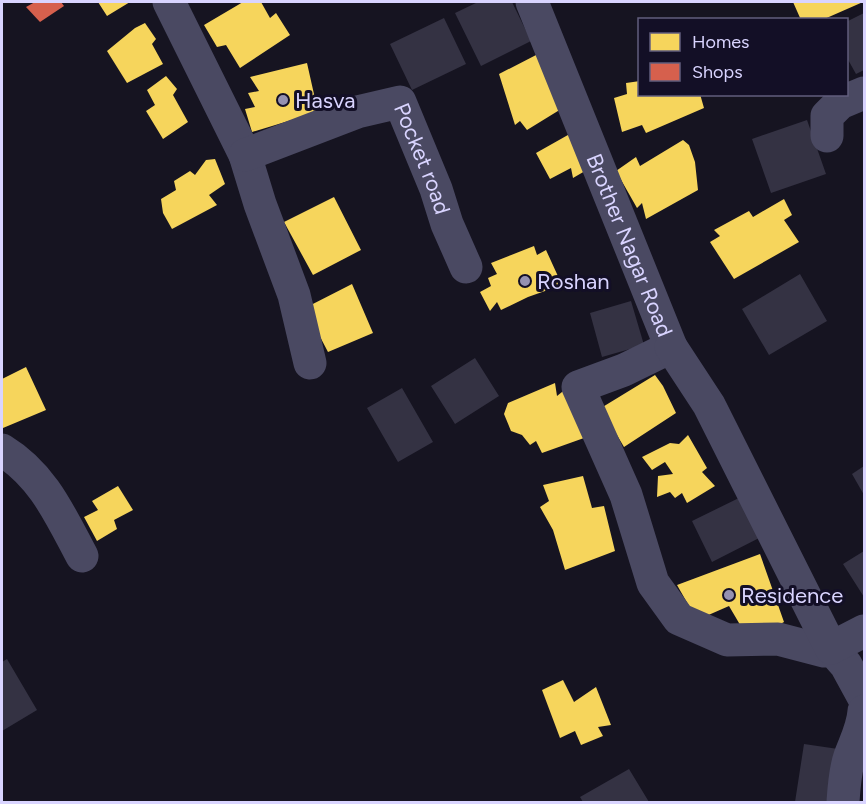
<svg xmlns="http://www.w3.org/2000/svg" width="866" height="804" font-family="Figtree,sans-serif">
  <rect width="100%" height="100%" fill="#161421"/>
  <path fill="#f6d55c" d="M 98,2 L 130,2 L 107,16 Z
    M 243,2 L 261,2 L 270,18 L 276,13 L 290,35 L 240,68 L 226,45 L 217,47 L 204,25 Z
    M 793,2 L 863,2 L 822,20 L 801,20 Z
    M 145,23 L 156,39 L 152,44 L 163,64 L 127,83 L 107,51 L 135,28 Z
    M 538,54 L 566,106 L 527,130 L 520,121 L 515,125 L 499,74 Z
    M 307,63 L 318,112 L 252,132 L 245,109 L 255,107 L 248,93 L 259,91 L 250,77 Z
    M 166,76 L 177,89 L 173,95 L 188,122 L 163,139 L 146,111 L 155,105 L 147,90 Z
    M 640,81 L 640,94 L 700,94 L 704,108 L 646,133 L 642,125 L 622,132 L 614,98 L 627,94 L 626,83 Z
    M 575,131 L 585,171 L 573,178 L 571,168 L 550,179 L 536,153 Z
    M 683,140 L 689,145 L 695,162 L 698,190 L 646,219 L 642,203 L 637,208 L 616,171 L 636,157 L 640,166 Z
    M 215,159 L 225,184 L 209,195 L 217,205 L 172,229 L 163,213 L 161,199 L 176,190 L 174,181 L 190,171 L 195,175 L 206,160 Z
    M 334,197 L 361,250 L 313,275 L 284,222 Z
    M 784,199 L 792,215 L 784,220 L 799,242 L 734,279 L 710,242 L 720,236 L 714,230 L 749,211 L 753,217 Z
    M 534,246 L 537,255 L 546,250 L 562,285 L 528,297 L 501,310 L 497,302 L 490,311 L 480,292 L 491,286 L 488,278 L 497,274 L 491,263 Z
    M 352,284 L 373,333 L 328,352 L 305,308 Z
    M 26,367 L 46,410 L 3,428 L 2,379 Z
    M 655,375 L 663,386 L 676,413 L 624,447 L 601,408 Z
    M 555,383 L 557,396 L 567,388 L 584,438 L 542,453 L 536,441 L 530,445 L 522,435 L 511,431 L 504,414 L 508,403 Z
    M 688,435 L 707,468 L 702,472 L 715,486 L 687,503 L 682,493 L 675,498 L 670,492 L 657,497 L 658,476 L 673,474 L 665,462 L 652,470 L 642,457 L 670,443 L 679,444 Z
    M 583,476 L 592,508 L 604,506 L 615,551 L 565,570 L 553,530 L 540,507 L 549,501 L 543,485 Z
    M 118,486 L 133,510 L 114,520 L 117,529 L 97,541 L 84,517 L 98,510 L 92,501 Z
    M 760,554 L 784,622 L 749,640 L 729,606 L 697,620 L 677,585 Z
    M 563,680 L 574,702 L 596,687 L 611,725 L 598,727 L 603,736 L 581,745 L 575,731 L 560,738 L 542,690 Z"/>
  <path fill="#d6604d" d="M 35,2 L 61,2 L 64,6 L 40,22 L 26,7 Z"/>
  <path fill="#343243" d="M 478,2 L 512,2 L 531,41 L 481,66 L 455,13 Z
    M 864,13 L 864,70 L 856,74 L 846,56 L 846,22 Z
    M 444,18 L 466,64 L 412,90 L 390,44 Z
    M 807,120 L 826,174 L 771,193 L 752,139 Z
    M 800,274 L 827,321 L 769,355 L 742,309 Z
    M 631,301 L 644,345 L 602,357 L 590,313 Z
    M 475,358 L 499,396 L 455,424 L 431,386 Z
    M 402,388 L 433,442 L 398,462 L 367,408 Z
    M 864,466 L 864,495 L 852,474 Z
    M 745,495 L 765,535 L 712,562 L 692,521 Z
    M 864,551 L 864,597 L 843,564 Z
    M 7,659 L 37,710 L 2,731 L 2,662 Z
    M 804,744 L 845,750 L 837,802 L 795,802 Z
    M 629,769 L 649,802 L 583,802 L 580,797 Z"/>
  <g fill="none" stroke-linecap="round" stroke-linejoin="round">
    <g stroke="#4a4962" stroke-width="33">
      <path d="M 169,2 L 245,155 L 260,204 L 294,295 L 310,363"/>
      <path id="s1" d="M 532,2 L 671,347 L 624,370 L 578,387 L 626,495 L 653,583 L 679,619 L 727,640 L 778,639 L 824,651 L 831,648 L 846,665 L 864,698"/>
      <path d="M 827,136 L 827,116 L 840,103 L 864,93"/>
      <path id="s2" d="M 245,155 L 357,112 L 400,102 L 436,189 L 447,224 L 466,267"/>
      <path d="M 671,347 L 709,405 L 831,648 L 864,631"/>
      <path d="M 2,450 C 43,475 60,515 82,556"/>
      <path d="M 843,802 C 844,787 845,770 850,756 C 856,740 863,727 864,711"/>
    </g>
  </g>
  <g fill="#9591b1" stroke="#130f26" stroke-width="2">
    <circle cx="283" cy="100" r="6"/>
    <circle cx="525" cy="281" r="6"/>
    <circle cx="729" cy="595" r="6"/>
  </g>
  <g text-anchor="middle" stroke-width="6" stroke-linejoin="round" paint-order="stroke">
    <g font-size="22" fill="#d9d4ff" stroke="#130f26" text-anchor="start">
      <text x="295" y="108">Hasva</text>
      <text x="537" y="289">Roshan</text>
      <text x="741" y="603">Residence</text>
    </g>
    <g font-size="22" fill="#d9d4ff" stroke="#130f26">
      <text dy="8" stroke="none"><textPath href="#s2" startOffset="225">Pocket road</textPath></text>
      <text dy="8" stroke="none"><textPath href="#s1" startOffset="262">Brother Nagar Road</textPath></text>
    </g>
  </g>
  <rect width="866" height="804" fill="none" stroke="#d9d4ff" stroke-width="6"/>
  <rect x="638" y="18" width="210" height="78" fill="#130f26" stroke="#625e7d" stroke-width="1.5"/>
  <rect x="650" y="33" width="30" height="18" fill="#f6d55c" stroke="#625e7d" stroke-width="1.5"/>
  <text x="692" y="48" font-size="18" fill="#d9d4ff">Homes</text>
  <rect x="650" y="63" width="30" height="18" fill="#d6604d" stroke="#625e7d" stroke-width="1.5"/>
  <text x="692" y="78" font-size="18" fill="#d9d4ff">Shops</text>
</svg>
